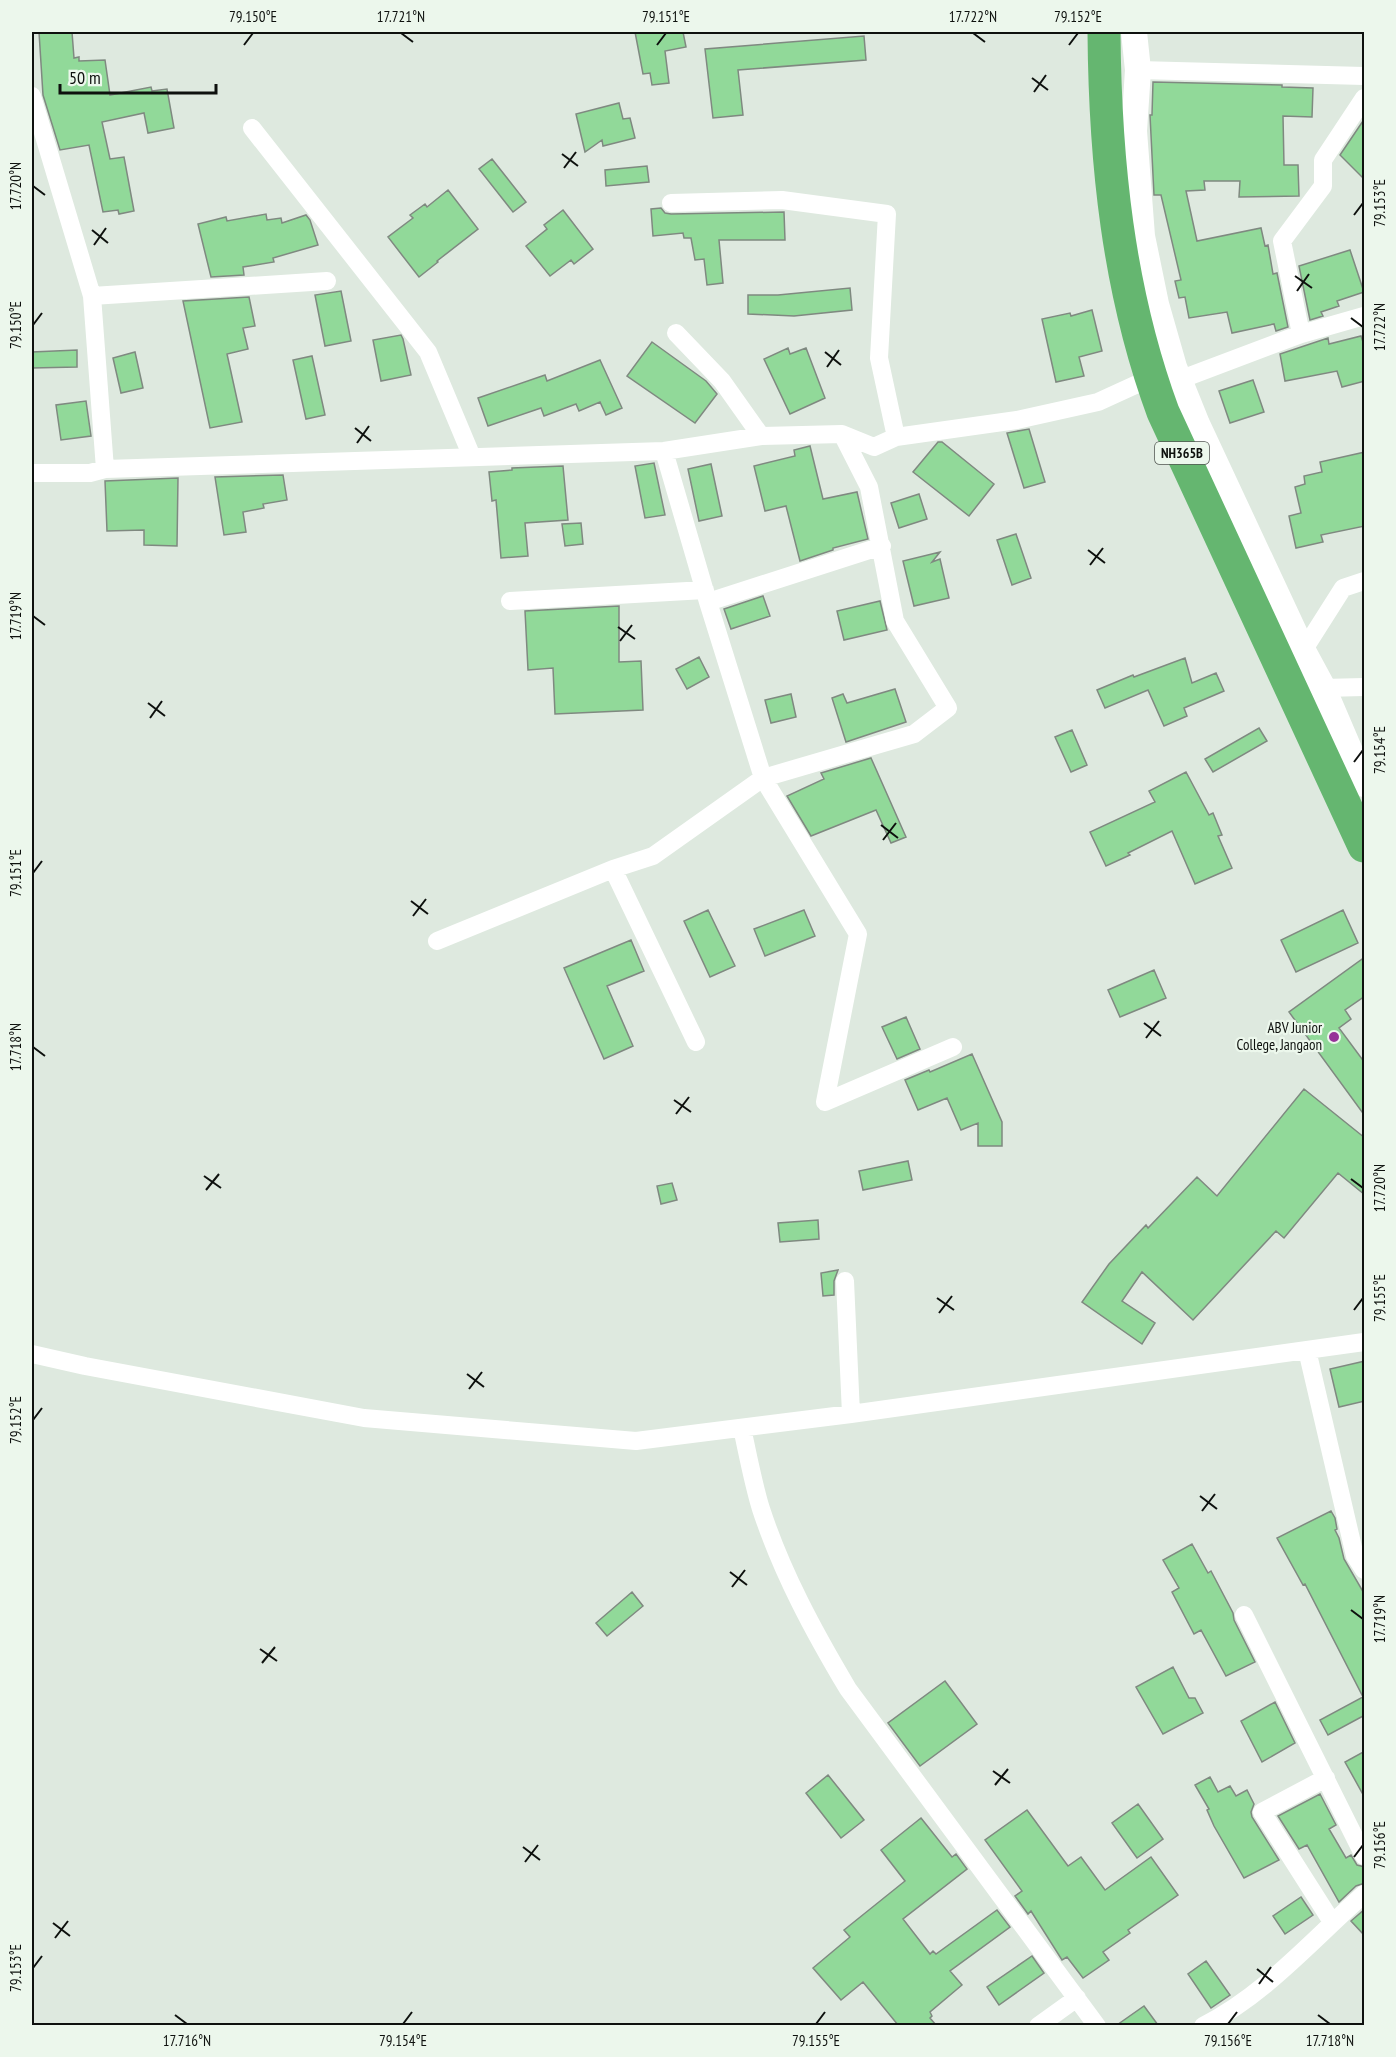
<svg xmlns="http://www.w3.org/2000/svg" width="1396" height="2057" font-family="'PT Sans Narrow',sans-serif">
  <rect width="100%" height="100%" fill="#dee9df"/>
  <path fill="#91d999" stroke="#7f8980" stroke-width="1.5" d="M 39,32 L 72,32 L 74,58 L 79,57 L 79,61 L 105,60 L 110,95 L 151,87 L 152,91 L 167,89 L 174,128 L 148,133 L 144,113 L 102,122 L 110,159 L 124,157 L 134,211 L 119,214 L 118,210 L 103,212 L 89,145 L 60,150 L 43,95 Z
    M 635,32 L 683,32 L 686,47 L 665,51 L 669,83 L 652,85 L 650,73 L 643,74 Z
    M 864,36 L 866,60 L 738,70 L 743,115 L 713,118 L 705,49 Z
    M 1153,82 L 1282,85 L 1282,87 L 1313,88 L 1312,117 L 1283,116 L 1284,165 L 1298,165 L 1299,196 L 1239,197 L 1240,181 L 1204,181 L 1205,190 L 1186,191 L 1197,241 L 1261,228 L 1265,246 L 1268,245 L 1273,274 L 1277,273 L 1288,327 L 1276,331 L 1274,324 L 1232,333 L 1227,312 L 1189,318 L 1185,297 L 1179,298 L 1175,281 L 1181,280 L 1161,195 L 1154,195 L 1150,115 L 1152,115 Z
    M 619,103 L 623,119 L 630,118 L 635,138 L 603,146 L 602,140 L 585,152 L 576,114 Z
    M 1365,118 L 1365,180 L 1340,155 Z
    M 492,159 L 526,202 L 513,212 L 479,169 Z
    M 647,166 L 649,182 L 606,186 L 605,170 Z
    M 448,190 L 478,229 L 437,261 L 438,262 L 419,277 L 388,237 L 413,218 L 410,215 L 425,204 L 427,207 Z
    M 661,208 L 665,213 L 671,214 L 784,212 L 785,240 L 719,240 L 723,283 L 707,285 L 704,259 L 695,260 L 691,238 L 684,238 L 683,233 L 653,236 L 651,209 Z
    M 563,210 L 593,249 L 574,264 L 571,260 L 550,276 L 526,246 L 547,229 L 544,225 Z
    M 266,214 L 267,220 L 281,218 L 282,223 L 306,215 L 310,220 L 318,245 L 273,258 L 274,262 L 243,267 L 244,275 L 211,277 L 198,224 L 226,217 L 227,221 Z
    M 1350,250 L 1364,292 L 1337,301 L 1339,306 L 1321,312 L 1323,316 L 1310,320 L 1299,266 Z
    M 850,288 L 852,310 L 794,316 L 748,314 L 748,295 L 778,295 Z
    M 341,291 L 351,341 L 325,346 L 315,295 Z
    M 249,297 L 255,326 L 243,328 L 248,349 L 227,354 L 242,422 L 210,428 L 183,301 Z
    M 1092,310 L 1102,351 L 1079,357 L 1084,376 L 1056,382 L 1042,319 L 1070,313 L 1071,316 Z
    M 401,335 L 403,339 L 411,375 L 381,381 L 373,340 Z
    M 1361,336 L 1365,348 L 1365,381 L 1342,387 L 1337,371 L 1285,381 L 1280,354 L 1328,338 L 1329,344 Z
    M 652,342 L 706,381 L 717,394 L 695,423 L 627,376 Z
    M 788,348 L 790,354 L 806,348 L 825,398 L 790,414 L 764,359 Z
    M 77,350 L 77,367 L 32,368 L 32,352 Z
    M 135,352 L 143,388 L 121,393 L 113,358 Z
    M 312,356 L 325,415 L 306,419 L 293,360 Z
    M 600,360 L 622,408 L 606,415 L 600,402 L 579,411 L 576,404 L 544,416 L 541,408 L 488,426 L 478,398 L 545,375 L 547,381 Z
    M 1253,380 L 1264,412 L 1230,423 L 1219,391 Z
    M 86,401 L 91,436 L 61,440 L 56,405 Z
    M 1029,429 L 1045,482 L 1024,488 L 1007,433 Z
    M 938,442 L 942,442 L 994,484 L 969,516 L 913,472 Z
    M 810,446 L 823,499 L 857,492 L 868,539 L 833,548 L 833,550 L 800,561 L 786,506 L 765,511 L 754,466 L 795,456 L 794,450 Z
    M 1365,452 L 1365,526 L 1321,535 L 1323,542 L 1296,548 L 1289,516 L 1301,513 L 1295,487 L 1305,484 L 1304,476 L 1322,472 L 1320,462 Z
    M 654,463 L 665,515 L 645,518 L 635,466 Z
    M 711,464 L 722,516 L 699,521 L 688,469 Z
    M 563,466 L 568,520 L 525,523 L 528,556 L 501,558 L 496,500 L 492,501 L 489,472 L 512,470 L 512,468 Z
    M 283,475 L 287,500 L 263,504 L 264,508 L 243,512 L 246,532 L 224,535 L 215,477 Z
    M 178,478 L 177,546 L 144,545 L 144,530 L 107,531 L 105,481 Z
    M 919,494 L 927,519 L 899,528 L 891,503 Z
    M 581,523 L 583,544 L 565,546 L 562,524 Z
    M 1016,534 L 1031,578 L 1012,585 L 997,540 Z
    M 940,552 L 932,562 L 940,559 L 949,598 L 914,606 L 903,561 Z
    M 763,596 L 770,616 L 731,629 L 724,609 Z
    M 880,601 L 887,630 L 844,640 L 837,611 Z
    M 619,606 L 619,662 L 641,661 L 643,710 L 555,714 L 553,668 L 528,670 L 525,611 Z
    M 699,657 L 709,677 L 687,689 L 676,669 Z
    M 1185,658 L 1192,683 L 1216,673 L 1224,691 L 1184,708 L 1187,716 L 1164,726 L 1148,690 L 1105,708 L 1097,690 L 1133,675 L 1134,677 Z
    M 895,689 L 906,722 L 846,742 L 832,698 L 843,694 L 847,703 Z
    M 791,694 L 796,717 L 771,723 L 765,700 Z
    M 1259,728 L 1267,741 L 1213,772 L 1205,759 Z
    M 1072,730 L 1087,765 L 1071,772 L 1055,737 Z
    M 871,758 L 906,837 L 891,843 L 876,810 L 811,836 L 787,796 L 824,779 L 821,773 Z
    M 1186,772 L 1209,815 L 1213,813 L 1222,835 L 1218,836 L 1232,868 L 1195,884 L 1172,831 L 1128,853 L 1130,855 L 1106,866 L 1090,832 L 1155,802 L 1149,791 Z
    M 708,910 L 735,966 L 710,977 L 684,921 Z
    M 804,910 L 815,936 L 765,956 L 754,929 Z
    M 1343,910 L 1358,943 L 1296,972 L 1281,940 Z
    M 631,940 L 644,971 L 607,986 L 633,1046 L 604,1059 L 564,968 Z
    M 1365,957 L 1365,996 L 1345,1010 L 1351,1019 L 1339,1028 L 1365,1063 L 1365,1116 L 1289,1012 Z
    M 1154,970 L 1166,998 L 1120,1017 L 1108,990 Z
    M 906,1017 L 920,1049 L 897,1059 L 882,1027 Z
    M 972,1054 L 1002,1122 L 1002,1146 L 978,1146 L 978,1123 L 961,1130 L 947,1098 L 918,1110 L 905,1080 L 929,1070 L 930,1072 Z
    M 1304,1089 L 1365,1138 L 1365,1195 L 1338,1173 L 1284,1238 L 1276,1231 L 1193,1320 L 1142,1272 L 1122,1301 L 1155,1323 L 1142,1344 L 1082,1302 L 1109,1264 L 1146,1225 L 1148,1228 L 1197,1177 L 1217,1196 Z
    M 908,1161 L 912,1180 L 863,1190 L 859,1171 Z
    M 672,1183 L 677,1200 L 661,1204 L 657,1186 Z
    M 818,1220 L 819,1239 L 780,1242 L 778,1223 Z
    M 838,1270 L 834,1281 L 834,1295 L 823,1296 L 821,1273 Z
    M 1365,1361 L 1365,1401 L 1339,1407 L 1330,1369 Z
    M 1331,1511 L 1335,1518 L 1337,1529 L 1335,1530 L 1339,1538 L 1344,1559 L 1365,1595 L 1365,1715 L 1328,1735 L 1320,1720 L 1363,1697 L 1305,1584 L 1303,1585 L 1277,1538 Z
    M 1192,1544 L 1208,1573 L 1211,1571 L 1233,1613 L 1234,1620 L 1255,1662 L 1226,1676 L 1201,1630 L 1194,1634 L 1172,1592 L 1179,1588 L 1163,1560 Z
    M 632,1592 L 643,1606 L 607,1636 L 596,1623 Z
    M 1173,1667 L 1189,1698 L 1195,1698 L 1203,1713 L 1163,1734 L 1136,1687 Z
    M 945,1681 L 977,1724 L 920,1766 L 888,1723 Z
    M 1275,1702 L 1295,1743 L 1262,1762 L 1241,1721 Z
    M 1365,1751 L 1365,1798 L 1345,1762 Z
    M 828,1775 L 864,1820 L 841,1838 L 806,1793 Z
    M 1210,1777 L 1218,1792 L 1230,1786 L 1236,1796 L 1247,1790 L 1254,1804 L 1251,1812 L 1252,1817 L 1279,1860 L 1244,1878 L 1214,1826 L 1207,1810 L 1209,1809 L 1195,1785 Z
    M 1320,1794 L 1336,1825 L 1329,1829 L 1346,1858 L 1351,1855 L 1357,1865 L 1365,1867 L 1365,1883 L 1356,1886 L 1339,1902 L 1307,1845 L 1299,1849 L 1278,1816 Z
    M 1138,1804 L 1163,1839 L 1137,1858 L 1112,1823 Z
    M 1027,1810 L 1068,1866 L 1081,1857 L 1105,1890 L 1151,1857 L 1178,1895 L 1128,1930 L 1130,1933 L 1103,1952 L 1109,1960 L 1083,1978 L 1067,1957 L 1062,1960 L 1031,1911 L 1028,1914 L 1015,1896 L 1022,1891 L 985,1840 Z
    M 921,1818 L 952,1857 L 956,1854 L 967,1869 L 903,1919 L 930,1954 L 933,1951 L 936,1954 L 997,1910 L 1010,1927 L 950,1971 L 962,1985 L 930,2012 L 932,2016 L 930,2018 L 936,2025 L 898,2025 L 863,1982 L 841,2000 L 813,1968 L 850,1937 L 844,1930 L 905,1881 L 881,1850 Z
    M 1301,1897 L 1313,1915 L 1285,1934 L 1273,1916 Z
    M 1365,1909 L 1365,1936 L 1351,1921 Z
    M 1032,1956 L 1044,1973 L 999,2005 L 987,1987 Z
    M 1206,1961 L 1230,1995 L 1211,2008 L 1188,1974 Z
    M 1144,2006 L 1158,2025 L 1117,2025 Z"/>
  <g fill="none" stroke-linecap="round" stroke-linejoin="round">
    <path stroke="#fff" stroke-width="18" d="M 1138,70 L 1364,76
      M 32,96 L 92,296 L 105,469
      M 252,128 L 428,352 L 472,457
      M 671,203 L 782,200 L 887,214 L 879,358 L 896,437
      M 92,296 L 327,281
      M 676,333 L 722,381 L 761,436
      M 1301,334 L 1364,316
      M 1179,380 L 1301,334 L 1282,241 L 1323,186 L 1323,160 L 1364,98
      M 842,434 L 869,487 L 895,621 L 948,708 L 914,734 L 763,778 L 858,934 L 825,1102 L 953,1047
      M 32,473 L 90,473 L 105,469 L 664,451 L 761,436 L 842,434 L 874,447 L 896,437 L 1017,420 L 1098,402 L 1157,375
      M 510,601 L 705,590
      M 708,602 L 882,546
      M 1303,651 L 1343,588 L 1364,581
      M 1323,688 L 1364,687
      M 613,869 L 696,1042
      M 437,941 L 613,869 L 653,856 L 763,778 L 708,602 L 664,451
      M 845,1281 L 851,1414
      M 1307,1350 L 1355,1556 L 1364,1570
      M 32,1354 L 85,1366 L 364,1418 L 636,1441 L 851,1414 L 1364,1342
      M 742,1428 C 748,1455 753,1483 761,1509 C 782,1573 814,1632 848,1689 L 1097,2026
      M 1244,1615 L 1364,1856
      M 1326,1778 L 1262,1812 L 1332,1922
      M 1038,2026 L 1077,1998
      M 1203,2026 C 1265,1995 1313,1939 1364,1894"/>
    <path stroke="#fff" stroke-width="26" d="M 1134,32 L 1138,70 L 1134,131 L 1142,236 L 1156,304 L 1174,367 L 1197,424 L 1303,651 L 1323,688 L 1364,784"/>
    <path stroke="#65b670" stroke-width="33" d="M 1104,32 C 1105,161 1118,290 1163,412 L 1364,846"/>
  </g>
  <path fill="none" stroke="#0e110e" stroke-width="2" d="M 401,33 L 413,42M 973,33 L 985,42M 244,45 L 253,33M 657,45 L 666,33M 1069,45 L 1078,33M 1032,78 L 1048,90M 1034,92 L 1046,75M 562,154 L 578,166M 564,168 L 576,152M 33,186 L 45,195M 1354,215 L 1363,203M 92,230 L 108,243M 94,245 L 106,228M 1295,276 L 1312,288M 1297,291 L 1309,274M 1351,318 L 1363,327M 33,325 L 42,313M 825,352 L 841,365M 827,367 L 839,350M 355,428 L 371,441M 357,443 L 369,426M 1088,550 L 1105,563M 1090,565 L 1103,548M 33,616 L 45,625M 618,627 L 635,639M 620,641 L 632,625M 148,703 L 165,716M 150,718 L 162,701M 1354,762 L 1363,750M 881,825 L 898,838M 883,840 L 896,823M 33,873 L 42,861M 411,901 L 428,914M 413,916 L 426,899M 1144,1023 L 1161,1036M 1146,1038 L 1159,1021M 33,1047 L 45,1056M 674,1100 L 691,1112M 676,1114 L 689,1097M 204,1176 L 221,1188M 1351,1179 L 1363,1188M 206,1190 L 219,1174M 937,1298 L 954,1310M 1354,1310 L 1363,1298M 939,1313 L 952,1296M 467,1374 L 484,1387M 469,1389 L 482,1372M 33,1420 L 42,1408M 1200,1496 L 1217,1509M 1202,1511 L 1215,1494M 730,1572 L 747,1585M 732,1587 L 745,1570M 1351,1610 L 1363,1619M 260,1649 L 277,1661M 262,1663 L 275,1647M 993,1771 L 1010,1783M 995,1785 L 1008,1769M 523,1847 L 540,1860M 1354,1857 L 1363,1845M 525,1862 L 538,1845M 53,1923 L 70,1936M 55,1938 L 68,1921M 33,1968 L 42,1956M 1257,1969 L 1273,1982M 1259,1984 L 1271,1967M 175,2015 L 187,2024M 1318,2015 L 1330,2024M 403,2024 L 412,2012M 816,2024 L 825,2012M 1228,2024 L 1237,2012"/>
  <circle fill="#963298" stroke="#ecf7ec" stroke-width="2" cx="1334" cy="1037" r="6"/>
  <g text-anchor="middle" stroke-width="4.5" stroke-linejoin="round" paint-order="stroke">
    <rect fill="#ecf7ec" stroke="#515651" stroke-width="1.5" x="1155" y="442" width="54" height="22" rx="4.5"/>
    <g font-size="14" font-weight="bold" fill="#0e110e">
      <text x="1182" y="458">NH365B</text>
    </g>
    <g font-size="15" fill="#0e110e" stroke="#ecf7ec" text-anchor="end">
      <text x="1322" y="1033">ABV Junior<tspan x="1322" dy="17">College, Jangaon</tspan></text>
    </g>
  </g>
  <rect width="1396" height="2057" fill="none" stroke="#ecf7ec" stroke-width="66"/>
  <path d="M60 84v9h156v-9" fill="none" stroke="#0e110e" stroke-width="3"/>
  <text x="69" y="84" font-size="18" fill="#0e110e" stroke="#ecf7ec" stroke-width="4.5" paint-order="stroke">50 m</text>
  <rect x="33" y="33" width="1330" height="1991" fill="none" stroke="#0e110e" stroke-width="2"/>
  <g font-size="15" text-anchor="middle" fill="#0e110e">
    <text x="253" y="22">79.150°E</text>
    <text x="401" y="22">17.721°N</text>
    <text x="666" y="22">79.151°E</text>
    <text x="973" y="22">17.722°N</text>
    <text x="1078" y="22">79.152°E</text>
    <text transform="translate(16 186) rotate(-90)" y="5">17.720°N</text>
    <text transform="translate(1380 203) rotate(-90)" y="5">79.153°E</text>
    <text transform="translate(16 325) rotate(-90)" y="5">79.150°E</text>
    <text transform="translate(1380 327) rotate(-90)" y="5">17.722°N</text>
    <text transform="translate(16 616) rotate(-90)" y="5">17.719°N</text>
    <text transform="translate(1380 750) rotate(-90)" y="5">79.154°E</text>
    <text transform="translate(16 873) rotate(-90)" y="5">79.151°E</text>
    <text transform="translate(16 1047) rotate(-90)" y="5">17.718°N</text>
    <text transform="translate(1380 1188) rotate(-90)" y="5">17.720°N</text>
    <text transform="translate(1380 1298) rotate(-90)" y="5">79.155°E</text>
    <text transform="translate(16 1420) rotate(-90)" y="5">79.152°E</text>
    <text transform="translate(1380 1619) rotate(-90)" y="5">17.719°N</text>
    <text transform="translate(1380 1845) rotate(-90)" y="5">79.156°E</text>
    <text transform="translate(16 1968) rotate(-90)" y="5">79.153°E</text>
    <text x="187" y="2046">17.716°N</text>
    <text x="403" y="2046">79.154°E</text>
    <text x="816" y="2046">79.155°E</text>
    <text x="1228" y="2046">79.156°E</text>
    <text x="1330" y="2046">17.718°N</text>
  </g>
</svg>
